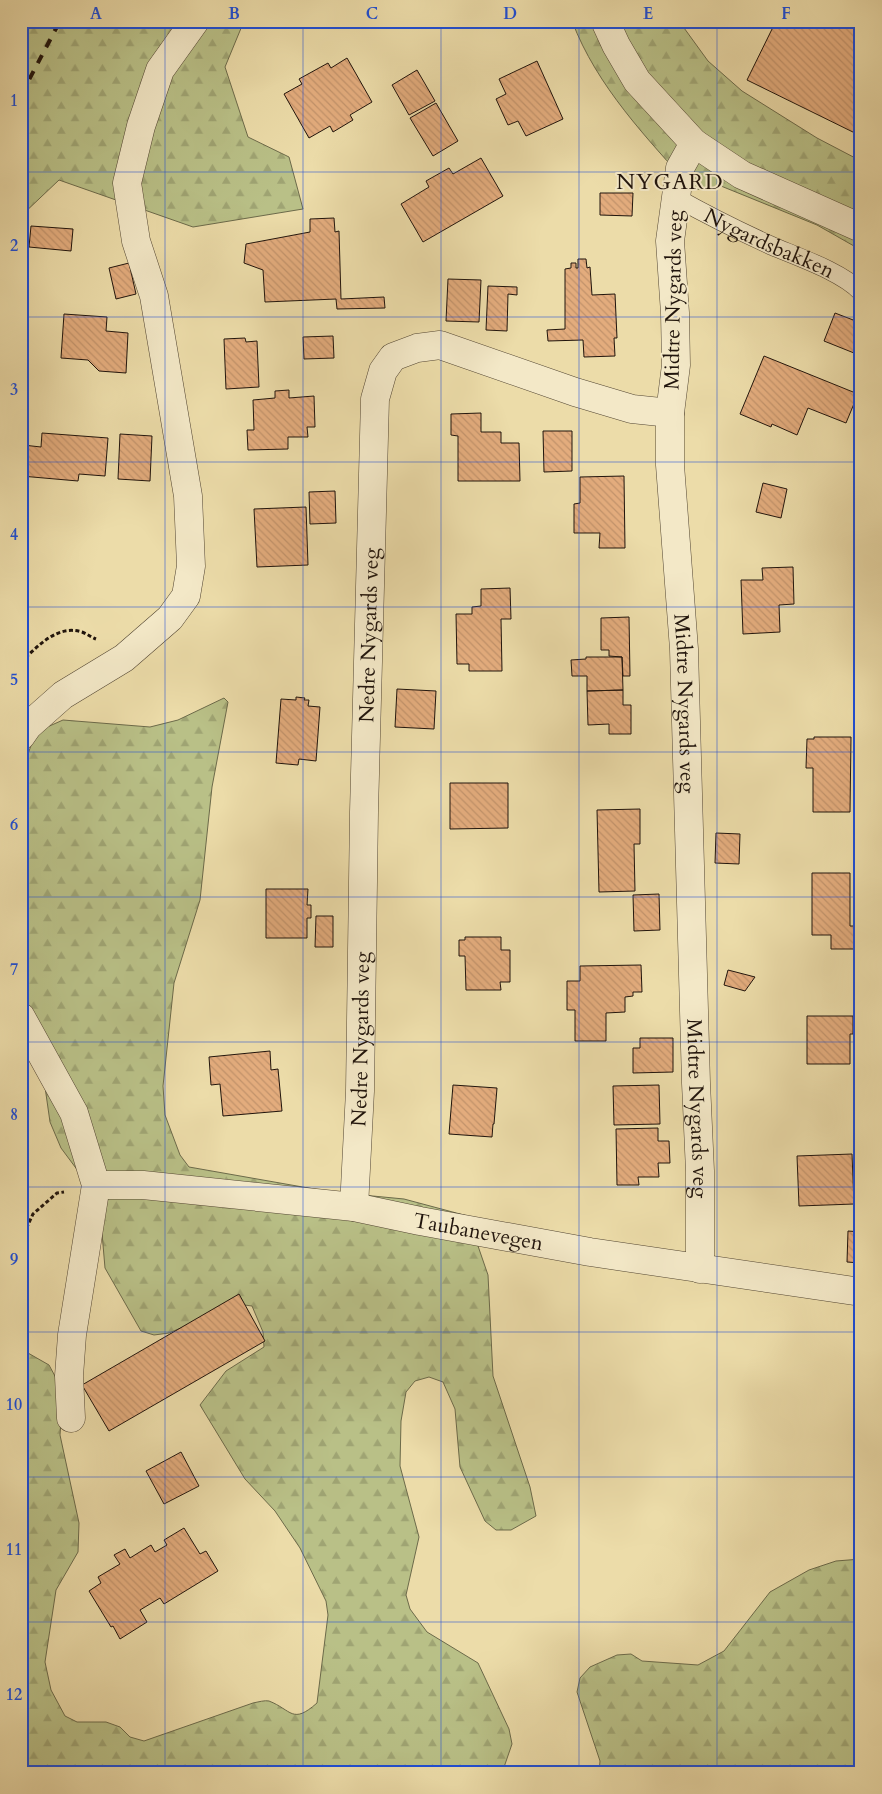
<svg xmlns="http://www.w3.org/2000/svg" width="882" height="1794" font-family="Cardo,serif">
  <defs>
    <pattern id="forest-firs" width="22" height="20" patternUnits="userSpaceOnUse" patternTransform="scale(1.25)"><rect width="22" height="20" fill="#b9c087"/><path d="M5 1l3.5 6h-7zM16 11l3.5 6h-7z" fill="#9fa473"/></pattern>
    <pattern id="building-back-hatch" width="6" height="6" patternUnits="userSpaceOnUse" patternTransform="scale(1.25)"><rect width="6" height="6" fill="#e3ac7d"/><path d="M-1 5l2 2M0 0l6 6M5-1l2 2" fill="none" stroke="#c2936b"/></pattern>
  </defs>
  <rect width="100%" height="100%" fill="#ecdca9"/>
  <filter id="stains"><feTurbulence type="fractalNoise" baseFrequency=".004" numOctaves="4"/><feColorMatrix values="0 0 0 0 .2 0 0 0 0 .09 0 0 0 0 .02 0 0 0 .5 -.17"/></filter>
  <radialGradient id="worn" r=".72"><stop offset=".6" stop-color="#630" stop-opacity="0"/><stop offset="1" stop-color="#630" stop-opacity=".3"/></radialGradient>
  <path fill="url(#forest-firs)" stroke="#6c6a4a" d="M 21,21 L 244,21 L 225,67 L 248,137 L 289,157 L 303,209 L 193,227 L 59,180 L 21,216 Z
    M 572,21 L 679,21 L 708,61 L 742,91 L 817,138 L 861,161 L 861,250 L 817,225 L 721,186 L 693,190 C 647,138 597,87 572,21 Z
    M 224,698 L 228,702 L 212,787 L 200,900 L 174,983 L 163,1086 L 165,1115 L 180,1155 L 189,1167 L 331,1192 L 404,1199 L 475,1218 L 481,1243 L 478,1246 L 488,1275 L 493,1376 L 530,1487 L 536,1516 L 511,1530 L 496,1530 L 485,1521 L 460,1467 L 455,1409 L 443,1382 L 429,1377 L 415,1381 L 406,1392 L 401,1421 L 400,1466 L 419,1537 L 406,1595 L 410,1609 L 427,1632 L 478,1663 L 509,1729 L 512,1744 L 502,1773 L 21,1773 L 21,1349 L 49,1365 L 63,1391 L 60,1435 L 79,1523 L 78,1552 L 56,1590 L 45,1662 L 51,1690 L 65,1716 L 77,1722 L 106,1722 L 120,1727 L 130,1737 L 144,1741 L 253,1703 C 258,1702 265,1700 269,1701 C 292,1710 292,1725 317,1703 L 328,1615 L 326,1601 L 300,1548 L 275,1511 L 245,1479 L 200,1405 L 226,1371 L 264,1347 L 263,1332 L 252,1306 L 237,1304 L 169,1333 L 154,1335 L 141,1331 L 105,1268 L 100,1210 L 87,1183 L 61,1148 L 50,1122 L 44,1080 L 21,1023 L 21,773 L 36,732 L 63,720 L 150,727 L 178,720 Z
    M 861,1559 L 861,1773 L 599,1773 L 600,1761 L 577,1692 L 580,1678 L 590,1667 L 617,1655 L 631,1654 L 642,1661 L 698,1665 L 724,1651 L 770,1592 L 809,1570 L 836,1561 Z"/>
  <path fill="url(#building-back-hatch)" stroke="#20140c" d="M 776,21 L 861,21 L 861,136 L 747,80 Z
    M 347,58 L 372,102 L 350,115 L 353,120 L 333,132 L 330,126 L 309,138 L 284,94 L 302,84 L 299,79 L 328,63 L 331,68 Z
    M 537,61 L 563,119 L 526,136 L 518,121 L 508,125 L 496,99 L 506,94 L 499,79 Z
    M 417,70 L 435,101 L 409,115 L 392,85 Z
    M 436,103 L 458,141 L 433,156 L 410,118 Z
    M 481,158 L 503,196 L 423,242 L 401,204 L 429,187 L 426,181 L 449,168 L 453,174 Z
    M 600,193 L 633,193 L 632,216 L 600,215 Z
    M 334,218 L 335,232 L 339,231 L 341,299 L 384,297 L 385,308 L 337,309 L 336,299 L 265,302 L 263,270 L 244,263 L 246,244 L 310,232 L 310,219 Z
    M 31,226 L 73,229 L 71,251 L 29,247 Z
    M 578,259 L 586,259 L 587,268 L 590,267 L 592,295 L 615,294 L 617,338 L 614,338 L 615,356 L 584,357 L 583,340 L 548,341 L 547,330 L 565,329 L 565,269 L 571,268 L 571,263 L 576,263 L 576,268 L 578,268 Z
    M 129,263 L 136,294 L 116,299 L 109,268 Z
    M 448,279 L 481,280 L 479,322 L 446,321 Z
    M 488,286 L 517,287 L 517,295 L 508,294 L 507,331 L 486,330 Z
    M 835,313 L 861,323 L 861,335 L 854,353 L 824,341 Z
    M 64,314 L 107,317 L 106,331 L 128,333 L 126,373 L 99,371 L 88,360 L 61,358 Z
    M 333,336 L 334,358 L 304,359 L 303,337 Z
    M 245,338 L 246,342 L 257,341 L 259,387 L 226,389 L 224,339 Z
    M 764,356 L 858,394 L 846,423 L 808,408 L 797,435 L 772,424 L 771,427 L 740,414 Z
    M 289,390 L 289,398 L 314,396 L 315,427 L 307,427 L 308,437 L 288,437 L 288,449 L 248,450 L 247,430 L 254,430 L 253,400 L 275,398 L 275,391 Z
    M 481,413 L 481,432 L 501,432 L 501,443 L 519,443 L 520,481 L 458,481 L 458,436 L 451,435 L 451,414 Z
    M 543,431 L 572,431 L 572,471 L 544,472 Z
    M 42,433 L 108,438 L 105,476 L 79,474 L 78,481 L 21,476 L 23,445 L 41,447 Z
    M 120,434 L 152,436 L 150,481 L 118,479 Z
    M 624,476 L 625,548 L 599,548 L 600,533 L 574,533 L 574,504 L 580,503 L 580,477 Z
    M 763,483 L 787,489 L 781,518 L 756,512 Z
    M 335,491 L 336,523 L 310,524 L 309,492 Z
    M 306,507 L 308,565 L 257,567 L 254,509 Z
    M 793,567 L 794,604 L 779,605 L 780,632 L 743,634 L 741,580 L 763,580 L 762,568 Z
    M 510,588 L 511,619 L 501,619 L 502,671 L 469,671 L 469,664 L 457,664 L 456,614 L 472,614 L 472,607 L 481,606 L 481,589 Z
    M 629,617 L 630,676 L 623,676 L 622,657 L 609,656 L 609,650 L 601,650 L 601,618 Z
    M 586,657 L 622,657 L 623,690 L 587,691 L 587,676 L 572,676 L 571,660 L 586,659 Z
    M 397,689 L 436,691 L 434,729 L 395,727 Z
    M 623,690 L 623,705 L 631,705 L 631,734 L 609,734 L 609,724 L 588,725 L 587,691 Z
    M 296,697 L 305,698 L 304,700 L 309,700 L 308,706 L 320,707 L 316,761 L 299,759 L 298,765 L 276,763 L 281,699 L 296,700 Z
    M 814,737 L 851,737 L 850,812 L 813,812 L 813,768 L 806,768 L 807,739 L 814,739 Z
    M 450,783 L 508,783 L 508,828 L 450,829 Z
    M 640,809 L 640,844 L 634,844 L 635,891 L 599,892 L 597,810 Z
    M 716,833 L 740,834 L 739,864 L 715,863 Z
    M 812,873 L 850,873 L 850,926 L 855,926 L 855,949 L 831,949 L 831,935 L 812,935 Z
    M 266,889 L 308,889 L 307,905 L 311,905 L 311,918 L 307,918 L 307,938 L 266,938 Z
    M 659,894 L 660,930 L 634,931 L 633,895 Z
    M 316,916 L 333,916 L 333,947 L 315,947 Z
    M 465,937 L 501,937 L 501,950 L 510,950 L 510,982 L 500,982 L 501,990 L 466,990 L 465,956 L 459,956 L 459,940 L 465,940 Z
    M 641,965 L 642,992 L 633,992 L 633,996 L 625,997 L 625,1012 L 606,1013 L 606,1041 L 575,1041 L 575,1010 L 567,1010 L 567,981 L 580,981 L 580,966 Z
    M 728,970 L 755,977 L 745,991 L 724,985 Z
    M 807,1016 L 853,1016 L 853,1034 L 850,1034 L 850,1064 L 807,1064 Z
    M 640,1038 L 673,1038 L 673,1072 L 633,1073 L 633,1048 L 640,1048 Z
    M 270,1051 L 271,1070 L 278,1069 L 282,1111 L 223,1116 L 220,1084 L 211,1085 L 209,1057 Z
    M 453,1085 L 497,1088 L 494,1124 L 493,1124 L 492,1137 L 449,1134 Z
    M 659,1085 L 660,1124 L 614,1125 L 613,1086 Z
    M 658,1128 L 658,1141 L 669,1141 L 670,1163 L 658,1163 L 659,1177 L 638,1177 L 639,1185 L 617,1185 L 616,1129 Z
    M 852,1154 L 854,1204 L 799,1206 L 797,1156 Z
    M 848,1231 L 861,1232 L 861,1263 L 847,1262 Z
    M 239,1294 L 265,1341 L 109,1431 L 82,1385 Z
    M 181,1452 L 199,1486 L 164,1504 L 146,1471 Z
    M 184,1528 L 200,1554 L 206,1551 L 218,1571 L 164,1604 L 160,1598 L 140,1610 L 147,1622 L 120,1639 L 113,1626 L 111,1627 L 89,1591 L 101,1583 L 98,1577 L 120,1564 L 114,1555 L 125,1549 L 130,1558 L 151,1545 L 155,1552 L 167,1545 L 164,1540 Z"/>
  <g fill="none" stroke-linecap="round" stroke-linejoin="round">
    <defs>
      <g id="lane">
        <path id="s1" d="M 675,197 C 707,215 739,231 772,246 C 798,257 842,272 861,292"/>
      </g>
      <g id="street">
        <path d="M 605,21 L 616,45 L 637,81 L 694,143 L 742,175 L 861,228"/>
        <path id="s2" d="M 694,143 L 680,168 L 670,241 L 675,313 L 676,365 L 670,413 L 670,465 L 684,649 L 696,1083 L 700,1171 L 700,1269"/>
        <path d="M 21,736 L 28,726 L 63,695 L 124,658 L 170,618 L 186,596 L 191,566 L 188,496 L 154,296 L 136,241 L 127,183 L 141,126 L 160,70 L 195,21"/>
        <path d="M 21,1017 L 74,1113 L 96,1185 L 72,1335 L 69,1376 L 71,1418"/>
        <path id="s3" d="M 96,1185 L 143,1185 L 354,1207 L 420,1221 L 590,1252 L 861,1292"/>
        <path id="s4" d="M 354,1207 L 360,1091 L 364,812 L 375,399 L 383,371 L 393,357 L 417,348 L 440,345 L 575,392 L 632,409 L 670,413"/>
      </g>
    </defs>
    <use href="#lane" stroke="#534633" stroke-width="19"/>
    <use href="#street" stroke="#534633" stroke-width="29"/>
    <path stroke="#20140c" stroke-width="3" stroke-dasharray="4 2.5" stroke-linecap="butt" d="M 21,662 C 37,647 57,624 82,632 C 87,634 91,637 96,639
      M 21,1240 L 33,1214 L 57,1193 L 64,1192"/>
    <use href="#lane" stroke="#f3e8c7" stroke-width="18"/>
    <use href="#street" stroke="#f3e8c7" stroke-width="28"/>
    <path stroke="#20140c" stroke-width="4" stroke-dasharray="9 9" stroke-linecap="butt" d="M 21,95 L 60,21"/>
  </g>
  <path fill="none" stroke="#1d4ed8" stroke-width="1" stroke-opacity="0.55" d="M 165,21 L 165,1773M 303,21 L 303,1773M 441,21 L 441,1773M 579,21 L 579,1773M 717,21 L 717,1773M 21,172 L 861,172M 21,317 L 861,317M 21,462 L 861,462M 21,607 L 861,607M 21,752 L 861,752M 21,897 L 861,897M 21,1042 L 861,1042M 21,1187 L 861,1187M 21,1332 L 861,1332M 21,1477 L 861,1477M 21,1622 L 861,1622"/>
  <g text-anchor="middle" stroke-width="4" stroke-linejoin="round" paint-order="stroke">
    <g font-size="21" fill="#20140c" stroke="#f3e8c7">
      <text dy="7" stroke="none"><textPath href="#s1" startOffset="105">Nygardsbakken</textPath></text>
      <text transform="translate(673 300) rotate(-89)" y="7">Midtre Nygards veg</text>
      <text dy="7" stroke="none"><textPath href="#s4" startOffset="572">Nedre Nygards veg</textPath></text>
      <text dy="7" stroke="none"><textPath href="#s2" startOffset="566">Midtre Nygards veg</textPath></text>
      <text dy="7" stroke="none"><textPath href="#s4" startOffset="168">Nedre Nygards veg</textPath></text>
      <text dy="7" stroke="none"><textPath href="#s2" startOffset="971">Midtre Nygards veg</textPath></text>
      <text dy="7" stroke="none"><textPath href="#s3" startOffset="386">Taubanevegen</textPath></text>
    </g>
    <g font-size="22" letter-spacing="1" fill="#20140c" stroke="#f3e8c7">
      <text x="670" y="189">NYGARD</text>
    </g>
  </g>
  <rect width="882" height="1794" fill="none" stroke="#ecdca9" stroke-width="55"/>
  <rect x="28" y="28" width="826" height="1738" fill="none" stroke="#1d4ed8" stroke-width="2"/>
  <g font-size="16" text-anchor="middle" font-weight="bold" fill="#1d4ed8">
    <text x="96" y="19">A</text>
    <text x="234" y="19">B</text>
    <text x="372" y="19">C</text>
    <text x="510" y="19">D</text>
    <text x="648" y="19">E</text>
    <text x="786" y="19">F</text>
    <text x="14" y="106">1</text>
    <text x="14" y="251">2</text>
    <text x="14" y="395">3</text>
    <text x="14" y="540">4</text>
    <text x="14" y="685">5</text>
    <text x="14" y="830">6</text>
    <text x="14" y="975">7</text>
    <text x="14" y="1120">8</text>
    <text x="14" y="1265">9</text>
    <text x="14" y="1410">10</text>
    <text x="14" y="1555">11</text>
    <text x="14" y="1700">12</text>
  </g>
  <rect width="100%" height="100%" filter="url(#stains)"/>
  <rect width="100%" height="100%" fill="url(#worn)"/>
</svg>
